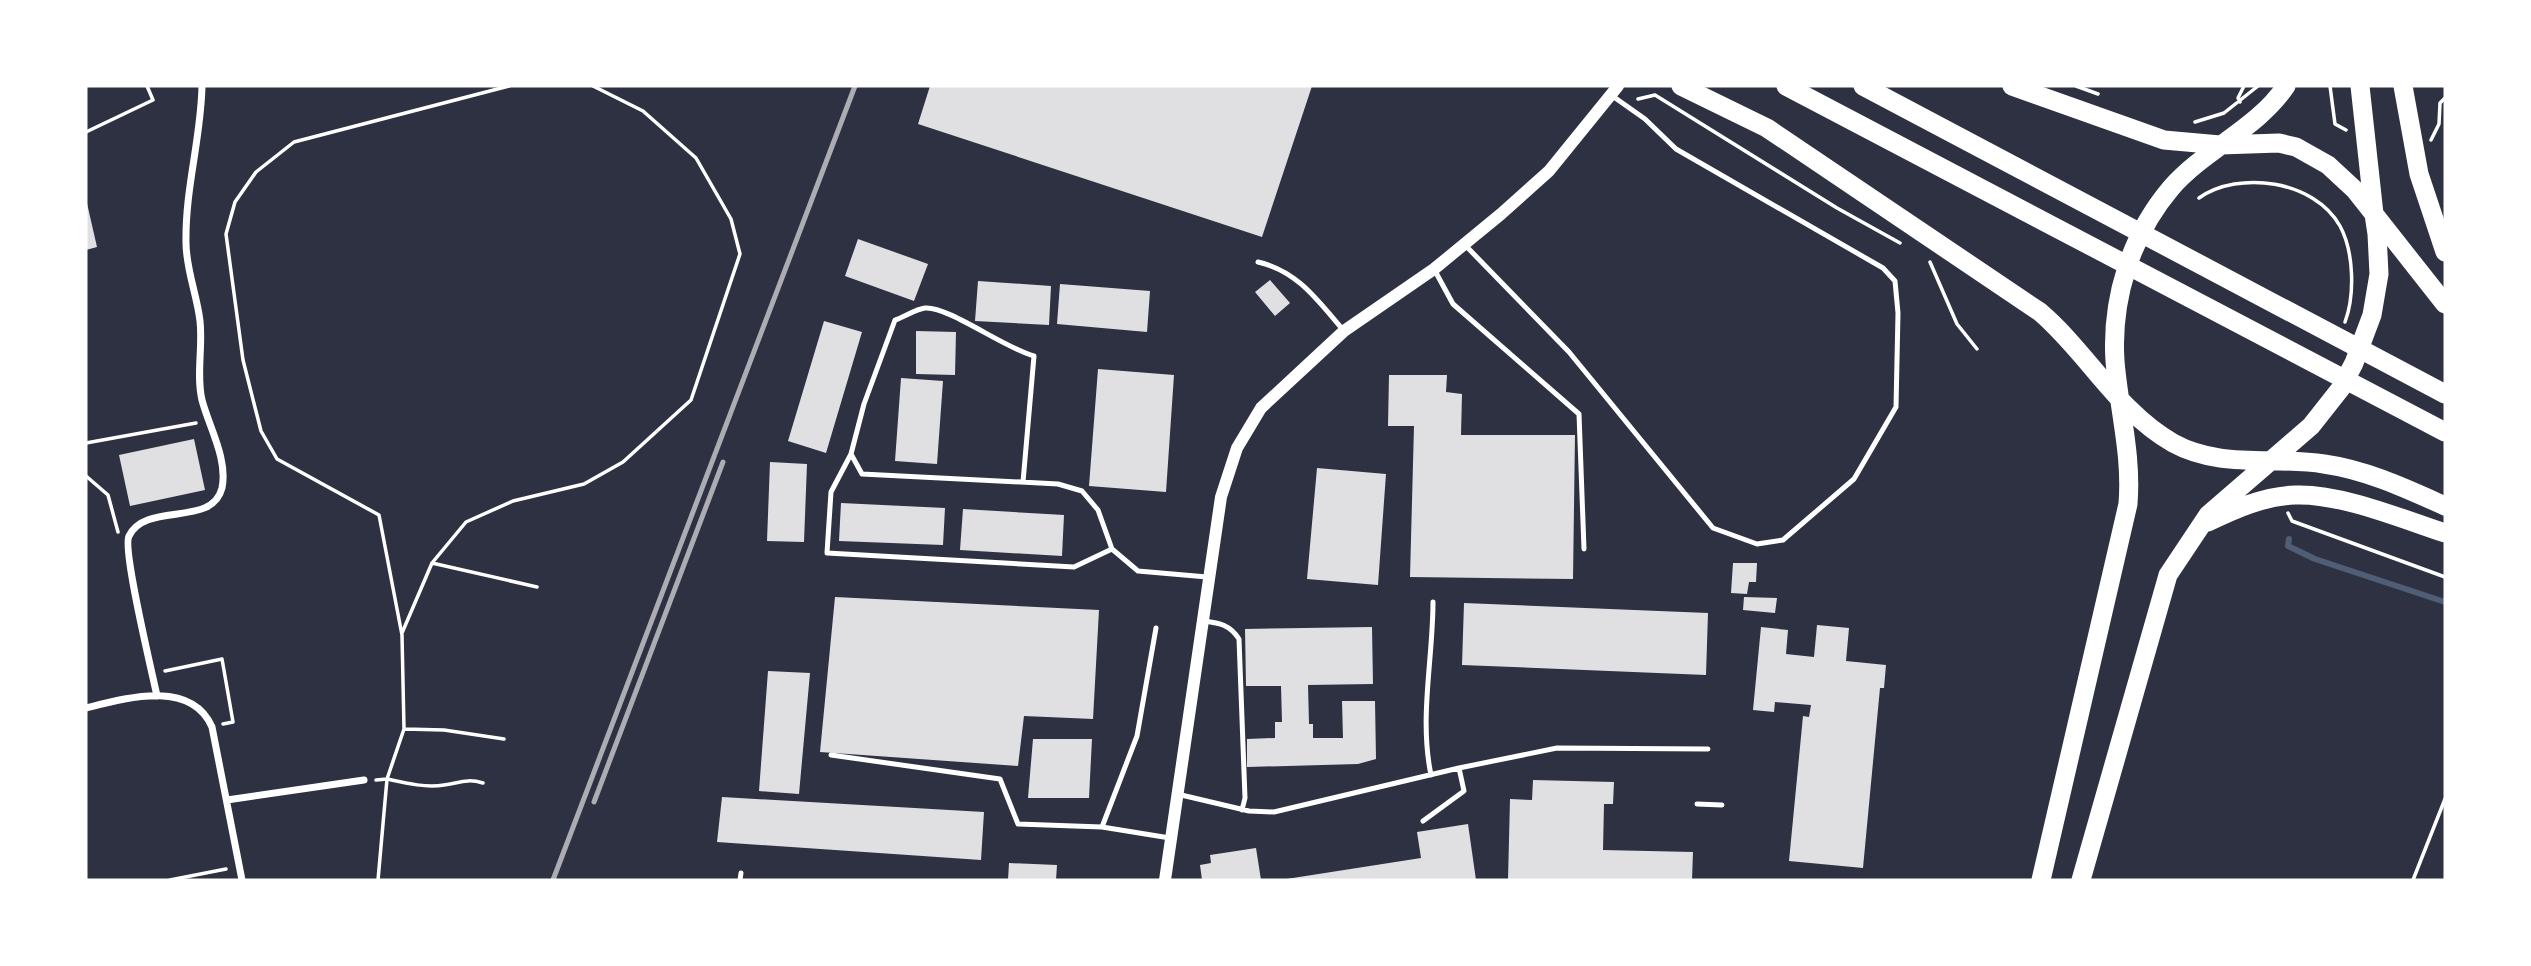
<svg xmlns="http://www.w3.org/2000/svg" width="2531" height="966" font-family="'PT Sans Narrow',sans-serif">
  <rect width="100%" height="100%" fill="#2d3142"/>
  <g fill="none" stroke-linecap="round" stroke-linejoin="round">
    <path stroke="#4f5d75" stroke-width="6" d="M 2289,539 L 2288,546 L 2315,559 L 2445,602"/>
  </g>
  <path fill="#e0e0e3" d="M 930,86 L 1312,86 L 1262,237 L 918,124 Z
    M 86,199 L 97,247 L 86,250 Z
    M 858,239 L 928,264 L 914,301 L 845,276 Z
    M 1270,280 L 1290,303 L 1275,316 L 1255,292 Z
    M 978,281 L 1051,286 L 1049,325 L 975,321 Z
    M 1060,284 L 1150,291 L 1147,332 L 1057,324 Z
    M 824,321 L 862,332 L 826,453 L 788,441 Z
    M 916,331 L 956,332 L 955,375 L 916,374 Z
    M 1098,369 L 1174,375 L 1166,492 L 1089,486 Z
    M 1389,375 L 1447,375 L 1446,392 L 1462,394 L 1461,435 L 1575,435 L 1573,579 L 1410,577 L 1414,426 L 1388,426 Z
    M 901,378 L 943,381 L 937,464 L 895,461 Z
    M 194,439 L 205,490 L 130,506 L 119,455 Z
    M 770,462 L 807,464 L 804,542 L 767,541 Z
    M 1317,468 L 1386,474 L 1378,585 L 1307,579 Z
    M 841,503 L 945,508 L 943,545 L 839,541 Z
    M 963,509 L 1064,515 L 1062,556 L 960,550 Z
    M 1733,563 L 1757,563 L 1756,582 L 1749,582 L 1747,594 L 1731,593 Z
    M 835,597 L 1099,610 L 1093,719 L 1024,716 L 1018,766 L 820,752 Z
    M 1744,597 L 1777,598 L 1775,613 L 1743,610 Z
    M 1464,603 L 1708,613 L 1706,675 L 1462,665 Z
    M 1817,625 L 1849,628 L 1846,661 L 1886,665 L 1884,688 L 1880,688 L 1863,868 L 1789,861 L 1803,716 L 1809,717 L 1811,705 L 1775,702 L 1774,712 L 1753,710 L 1761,627 L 1788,630 L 1786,654 L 1814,657 Z
    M 1372,627 L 1373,684 L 1308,685 L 1309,724 L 1313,724 L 1313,738 L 1343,738 L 1342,701 L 1375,701 L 1376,759 L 1358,764 L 1247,767 L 1247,739 L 1275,738 L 1275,722 L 1282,722 L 1281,686 L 1246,686 L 1245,629 Z
    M 768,671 L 810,673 L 799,794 L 759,791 Z
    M 1033,739 L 1092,739 L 1089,798 L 1028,798 Z
    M 1533,780 L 1614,782 L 1613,804 L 1604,804 L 1603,850 L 1693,852 L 1692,880 L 1508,880 L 1510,799 L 1532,800 Z
    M 722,797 L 984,812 L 981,860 L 717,842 Z
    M 1468,824 L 1476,880 L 1280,880 L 1421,858 L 1417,832 Z
    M 1256,848 L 1261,880 L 1202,880 L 1200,865 L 1211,863 L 1210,855 Z
    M 1009,863 L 1057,865 L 1056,880 L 1008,880 Z"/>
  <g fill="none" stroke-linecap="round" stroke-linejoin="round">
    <path stroke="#fff" stroke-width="3.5" d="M 2076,86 L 2098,94
      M 2330,86 L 2335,124 L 2346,130
      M 1638,99 L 1655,95 L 1837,208 L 1900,243
      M 2240,102 L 2238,98 L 2244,86
      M 2195,122 L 2224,113 L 2258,86
      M 86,132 L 153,100 L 147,86
      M 2431,140 L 2439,124 L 2440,103 L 2445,98
      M 2199,198 C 2239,170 2314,180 2340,226 C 2354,252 2355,295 2345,322
      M 1930,262 L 1957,324 L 1977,349
      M 86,443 L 196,423
      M 86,476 L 108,495 L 118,532
      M 2288,513 L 2292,521 L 2445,577
      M 432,563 L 537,587
      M 402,633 L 432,563 L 466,522 L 513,501 L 584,484 L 623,462 L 691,400 L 740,254 L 731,219 L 696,158 L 643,111 L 593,86
      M 165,671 L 222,659 L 233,722 L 223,724
      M 404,729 L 444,730 L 504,739
      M 376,780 L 387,779 L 404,729 L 402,635 L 379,515 L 277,459 L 261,431 L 243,360 L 226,234 L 235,202 L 256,172 L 294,142 L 509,86
      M 170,880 L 226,869
      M 378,880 L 387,779 C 405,783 425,788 444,785 C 459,783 467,778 483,783
      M 2413,880 L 2445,799"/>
    <path stroke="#fff" stroke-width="5" d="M 1464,244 L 1569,352 L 1713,528 L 1757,544 L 1783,540 L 1854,479 L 1896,407 L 1898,313 L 1895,281 L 1883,268 L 1676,149 L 1645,119 L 1611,95
      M 1258,262 C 1298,271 1318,301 1344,331
      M 1434,269 L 1453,304 L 1579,414 L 1584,549
      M 851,454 L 831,492 L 827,553 L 1074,567 L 1112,549
      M 1023,482 L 1034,356 C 1004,348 948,306 925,308 C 916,309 904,317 895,320 L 864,404 L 851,454 L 862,474 L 1058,484 L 1082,491 L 1098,510 L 1112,549 L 1138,571 L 1207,577
      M 1204,621 C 1220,623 1230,625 1239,639 L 1245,798 L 1242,810
      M 831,755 L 1000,779 L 1018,824 L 1102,827 L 1170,838
      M 1431,775 C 1419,718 1433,659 1433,602
      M 1177,794 L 1249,811 L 1274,812 L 1459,768 L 1557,748 L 1708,749
      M 1697,804 L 1722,805
      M 1423,821 L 1464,791 L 1459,768
      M 1102,827 L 1137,736 L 1156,628
      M 740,880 L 741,873"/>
    <path stroke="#fff" stroke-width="7" d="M 157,696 C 152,672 122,548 129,536 C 146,501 212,528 222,488 C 228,459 209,427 202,400 C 196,375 203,347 200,321 C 197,295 186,269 186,243 C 185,188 201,139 202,86
      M 86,708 C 126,698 191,679 212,727 L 242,880
      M 227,800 L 364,780"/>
    <path stroke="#fff" stroke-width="12" d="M 1165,880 L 1221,497 L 1237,448 L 1261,408 L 1344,331 L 1434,269 L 1501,214 L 1549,171 L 1618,86"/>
    <path stroke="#fff" stroke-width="19" d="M 1681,86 L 1767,128 L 2040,312 C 2087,352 2118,412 2173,443 C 2220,469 2273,456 2324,464 C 2367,470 2407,489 2445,506
      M 1786,86 L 2445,432
      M 1863,86 L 2445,394
      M 2012,86 L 2164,140 L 2220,145 L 2279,143 L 2296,147 L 2328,165 L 2355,190 L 2374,214 L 2377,234 L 2379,274 L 2372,315 L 2354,363 L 2341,388 L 2311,426 L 2208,515 L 2168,575 L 2081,880
      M 2360,86 L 2374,214 L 2445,304
      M 2403,86 L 2419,174 L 2445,252
      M 2208,522 C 2235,509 2264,496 2295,495 C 2340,493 2402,519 2445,533
      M 2041,880 L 2128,504 C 2132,454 2119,410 2115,361 C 2111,299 2131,235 2171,188 C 2205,149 2257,129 2286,86"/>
    <path stroke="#abadb3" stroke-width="5" d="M 594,802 L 723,462
      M 553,880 L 855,86"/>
  </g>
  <rect width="2531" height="966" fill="none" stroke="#ffffff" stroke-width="175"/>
</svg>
